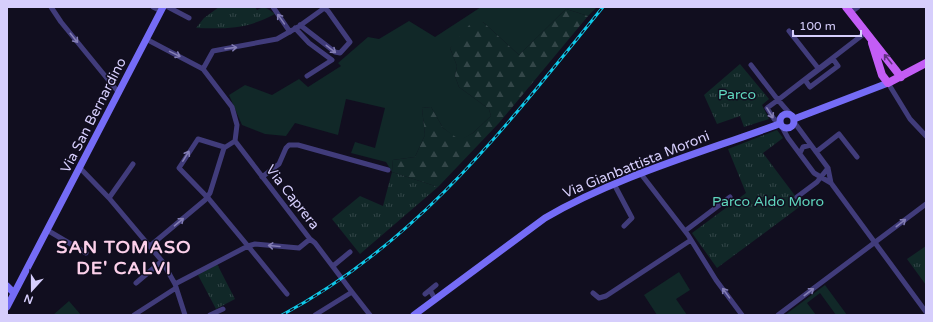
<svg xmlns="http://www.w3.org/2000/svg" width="933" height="322" font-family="'Varela Round',sans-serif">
  <defs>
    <pattern id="forest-firs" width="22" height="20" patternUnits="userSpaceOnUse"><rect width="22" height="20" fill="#112828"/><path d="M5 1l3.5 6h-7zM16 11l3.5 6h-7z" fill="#334648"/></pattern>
    <pattern id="park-tufts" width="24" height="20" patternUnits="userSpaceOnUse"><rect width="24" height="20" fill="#112828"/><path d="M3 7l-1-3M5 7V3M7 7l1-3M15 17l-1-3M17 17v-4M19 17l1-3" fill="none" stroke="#334648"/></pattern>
  </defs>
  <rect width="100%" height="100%" fill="#110e1f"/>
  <path fill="#112828" d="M 481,7 L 597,7 L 588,16 L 566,9 L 519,55 L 483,22 L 450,48 L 457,66 L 455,76 L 459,87 L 489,109 L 491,116 L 473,133 L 460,141 L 443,128 L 431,107 L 422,108 L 425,135 L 415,157 L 393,160 L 392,172 L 386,162 L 351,153 L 355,142 L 375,148 L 385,108 L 346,99 L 338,135 L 295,123 L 286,136 L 265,134 L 242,125 L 229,95 L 245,85 L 272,95 L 299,79 L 308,87 L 341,66 L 338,63 L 368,37 L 379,39 L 409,21 L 435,37 Z
    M 679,272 L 690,290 L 676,299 L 687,315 L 657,315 L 644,295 Z
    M 825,285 L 847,315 L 836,315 L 820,293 L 807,303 L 816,315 L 785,315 Z
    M 69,301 L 81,315 L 53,315 Z"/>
  <path fill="url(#forest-firs)" d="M 566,9 L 588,16 L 499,123 L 438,187 L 392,172 L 393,160 L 415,157 L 425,135 L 422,108 L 431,107 L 443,128 L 460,140 L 473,133 L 491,116 L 489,109 L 459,87 L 455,76 L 457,66 L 450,48 L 470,24 L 483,22 L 519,55 Z"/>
  <path fill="url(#park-tufts)" d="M 219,7 L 255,7 L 257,10 C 265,5 268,9 275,14 C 247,29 227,29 196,28 L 204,18 Z
    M 740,64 L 769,99 L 762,105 L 769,119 L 744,127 L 740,116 L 717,124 L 704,95 Z
    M 777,130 L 783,138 L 763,153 L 802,205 L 717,268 L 692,233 L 746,193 L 728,149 Z
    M 392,172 L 438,187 L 360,254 L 332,219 L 360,196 L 383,206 Z
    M 926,246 L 926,285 L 907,259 Z
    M 217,264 L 235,299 L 216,309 L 198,275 Z"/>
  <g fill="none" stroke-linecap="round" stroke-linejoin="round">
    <path stroke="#413c7b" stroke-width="5" d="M 51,7 L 61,22 L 119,93
      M 153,7 L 161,11
      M 168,7 L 189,18
      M 273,7 L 290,32
      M 850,13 L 858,7
      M 300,25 L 335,52 L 340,53 L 350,42 L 328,11 L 323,7
      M 295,28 L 309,43 L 332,60 L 307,76
      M 789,31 L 818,68
      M 146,39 L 203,69 L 232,107 L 237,125 L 235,141
      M 833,59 L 838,66 L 810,87 L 805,80 Z
      M 751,65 L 778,100 L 865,33
      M 203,69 L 213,51 L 277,39 L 298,27 L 323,9
      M 888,83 L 910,119 L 926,136
      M 779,122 L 774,119 L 767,108 L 778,100 L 791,115
      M 794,122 L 828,168 L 831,183
      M 782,127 L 788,138 L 814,173 L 831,183 L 926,312
      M 235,141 L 310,239 L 315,243 L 352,292
      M 224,147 L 198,139 L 179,168 L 209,199 L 248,246 L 255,244 L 299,248 L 310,239
      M 816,152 L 839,134 L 857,157
      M 800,153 L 803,147 L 811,145
      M 80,168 L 109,198 L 162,261 L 175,284 L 185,315
      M 641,174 L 688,235 L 716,280 L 742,315
      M 262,177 L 279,164 L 286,148 L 289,145 L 298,145 L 388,170
      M 614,184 L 632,218 L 624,226
      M 797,197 L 817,182 L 828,168
      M 109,198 L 133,164
      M 47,230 L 86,253
      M 685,231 L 730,197
      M 150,246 L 205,200 L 210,193 L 224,148 L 235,141
      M 333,266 L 350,252
      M 136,283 L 162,261
      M 175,284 L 248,246 L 287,294
      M 430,290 L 436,285
      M 593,293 L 599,298 L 606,296 L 691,240
      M 425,294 L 430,290 L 435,299
      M 134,315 L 176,288
      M 210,315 L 223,309
      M 315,315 L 352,292 L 370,315
      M 778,315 L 926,204"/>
    <path stroke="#756cf6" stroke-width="7" d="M780 121a7 7 0 1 1 14 0a7 7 0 1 1-14 0Z
      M 794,119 L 888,83
      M 7,286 L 14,293
      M 7,307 L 163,7
      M 414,315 L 545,218 C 615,177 703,152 779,124"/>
    <path stroke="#c35df5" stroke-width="8" d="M 846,7 L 901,77
      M 872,43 L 882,75 L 888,83 L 926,63"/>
    <defs>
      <path id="rail" d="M 282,315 C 420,241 506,126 603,7"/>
    </defs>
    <use href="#rail" stroke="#0fc8e8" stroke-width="3"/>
    <use href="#rail" stroke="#110e1f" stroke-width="1.5" stroke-dasharray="4.5" stroke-linecap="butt"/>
  </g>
  <defs><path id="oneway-shaft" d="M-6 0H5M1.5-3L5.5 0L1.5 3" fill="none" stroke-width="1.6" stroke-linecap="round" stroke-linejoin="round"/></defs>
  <g stroke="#847eb5">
    <use href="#oneway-shaft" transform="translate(281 19) rotate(-125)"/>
    <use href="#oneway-shaft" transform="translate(74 38) rotate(51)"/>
    <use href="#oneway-shaft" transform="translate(231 48) rotate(-7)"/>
    <use href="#oneway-shaft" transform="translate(331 49) rotate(38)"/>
    <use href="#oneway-shaft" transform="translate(175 54) rotate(26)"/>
    <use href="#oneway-shaft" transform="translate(770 113) rotate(58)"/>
    <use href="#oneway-shaft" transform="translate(186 156) rotate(-58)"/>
    <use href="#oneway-shaft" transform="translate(179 222) rotate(-40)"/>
    <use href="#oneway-shaft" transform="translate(901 223) rotate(-38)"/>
    <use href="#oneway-shaft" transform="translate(274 246) rotate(-175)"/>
    <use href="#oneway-shaft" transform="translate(809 292) rotate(-37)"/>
    <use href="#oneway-shaft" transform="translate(726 293) rotate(-126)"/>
  </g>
  <use stroke="#61327f" href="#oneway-shaft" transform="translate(888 59) rotate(-129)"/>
  <g text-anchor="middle" stroke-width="3" stroke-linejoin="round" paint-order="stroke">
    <g font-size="14" fill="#60d7be" stroke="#110e1f">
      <text x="737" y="99">Parco</text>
      <text x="768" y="206">Parco Aldo Moro</text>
    </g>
    <g font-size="14" fill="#d6cefc" stroke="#110e1f">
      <text transform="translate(93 115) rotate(-63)" y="5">Via San Bernardino</text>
      <text transform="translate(636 164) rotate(-22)" y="5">Via Gianbattista Moroni</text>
      <text transform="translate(293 197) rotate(52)" y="5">Via Caprera</text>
    </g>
    <g font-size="18" font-weight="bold" letter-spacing="1" fill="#fcd0ea" stroke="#110e1f">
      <text x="124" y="253">SAN TOMASO<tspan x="124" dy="21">DE' CALVI</tspan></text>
    </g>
  </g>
  <rect width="933" height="322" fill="none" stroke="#d6cefc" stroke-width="16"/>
  <g transform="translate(32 290) rotate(201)" stroke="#110e1f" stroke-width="3" paint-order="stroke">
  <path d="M0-3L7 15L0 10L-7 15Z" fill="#d6cefc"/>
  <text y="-6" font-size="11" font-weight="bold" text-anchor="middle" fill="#d6cefc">N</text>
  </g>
  <path d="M793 30v6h68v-6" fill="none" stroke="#d6cefc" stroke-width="2"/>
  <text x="799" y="30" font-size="12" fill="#d6cefc" stroke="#110e1f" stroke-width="3" paint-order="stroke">100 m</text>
</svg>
